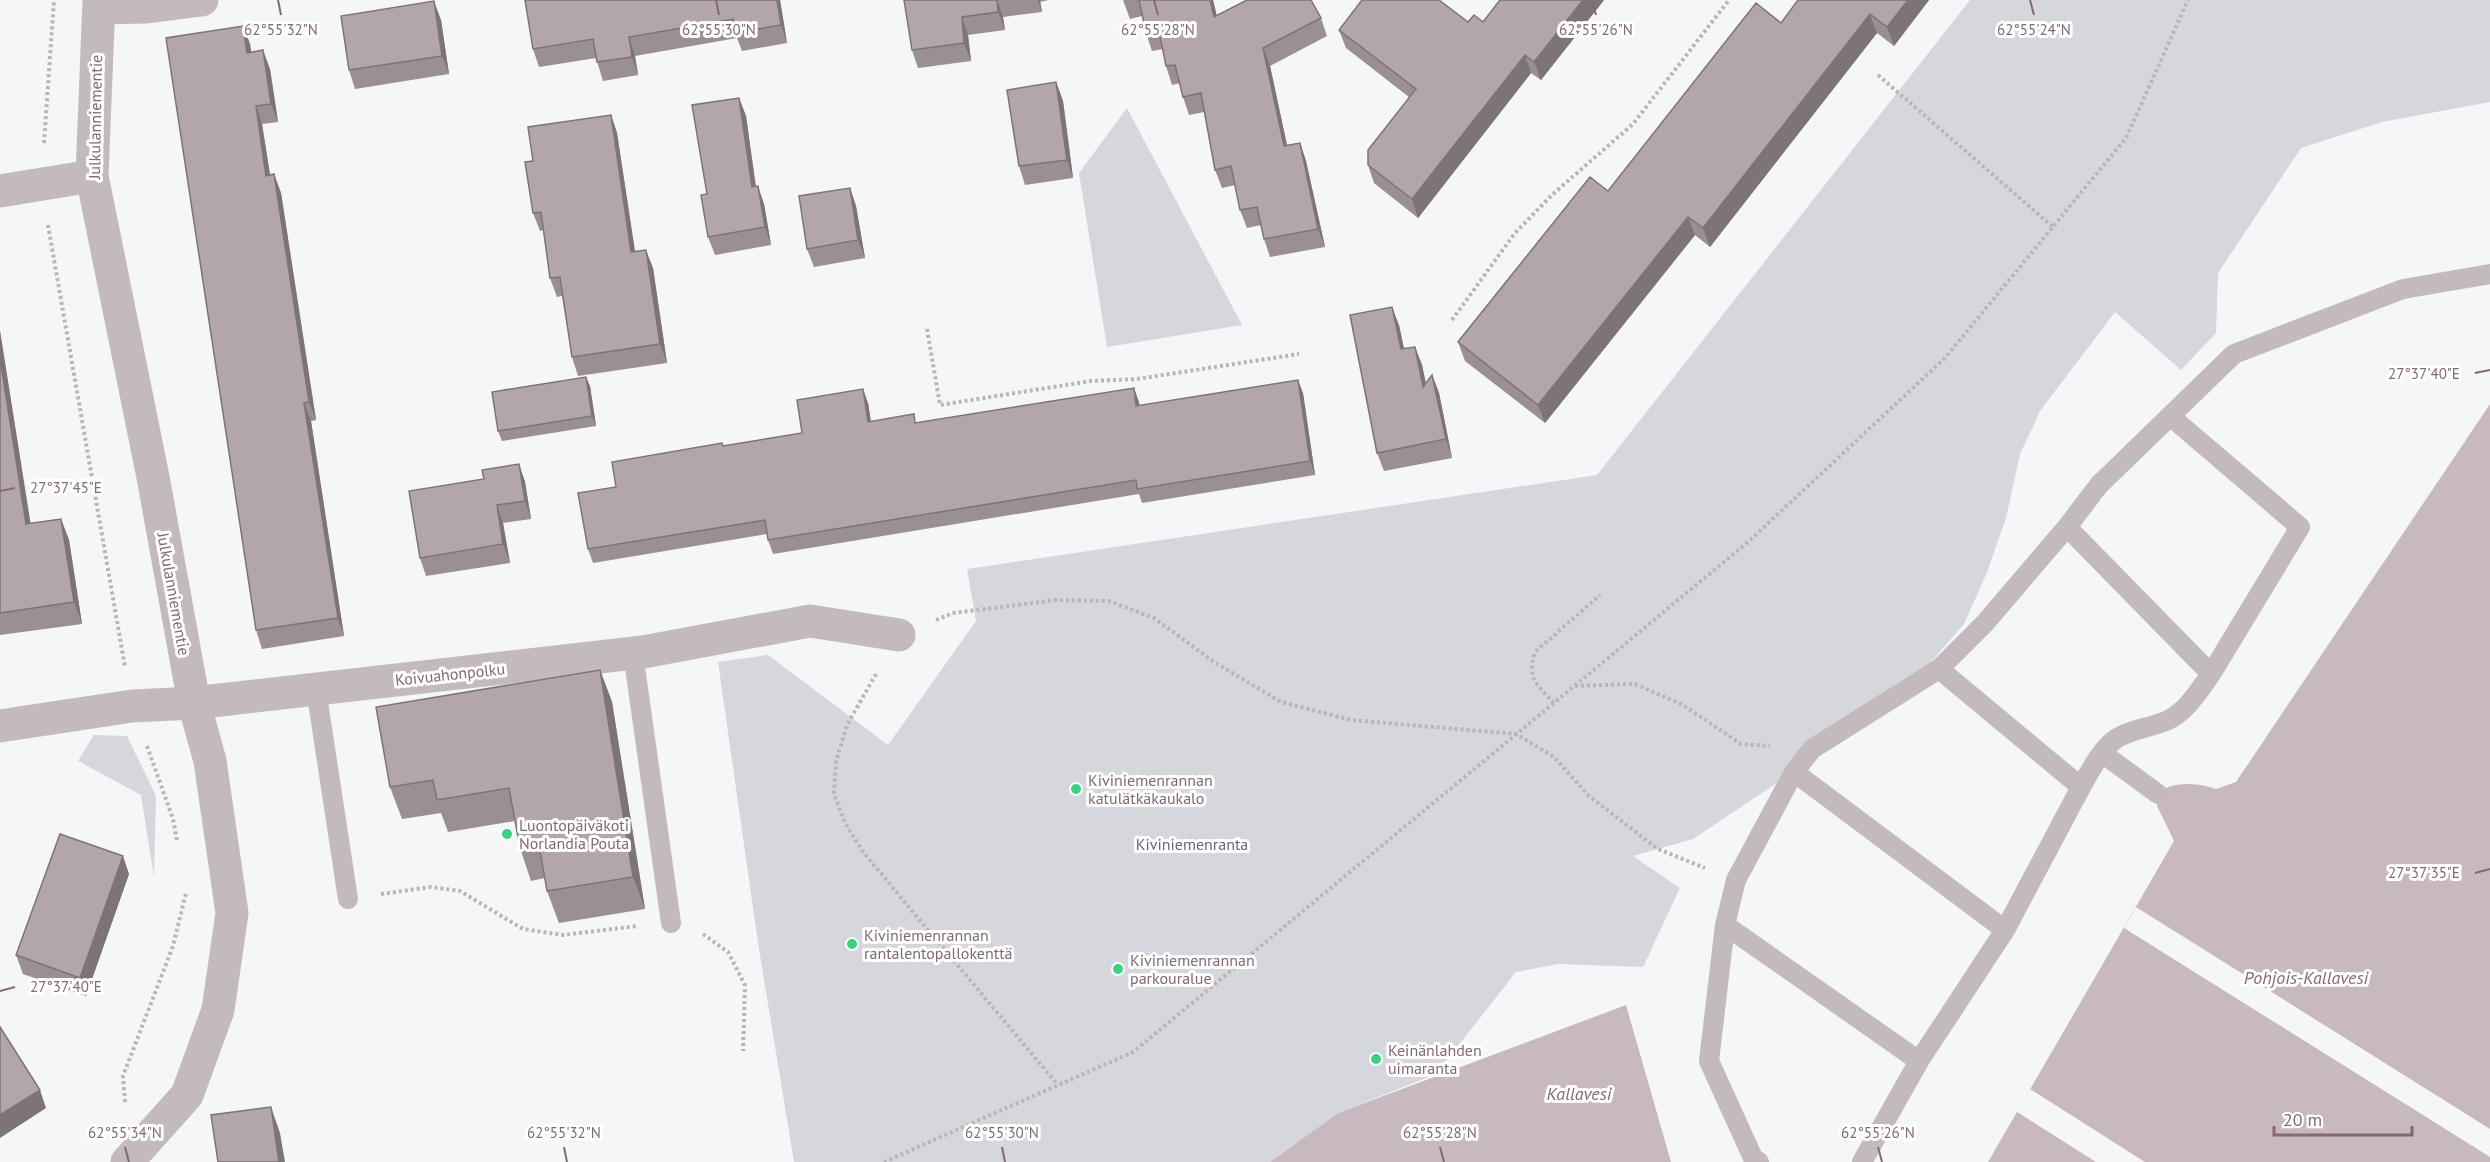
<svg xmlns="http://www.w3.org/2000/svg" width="2490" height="1162" font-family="'PT Sans',sans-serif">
  <rect width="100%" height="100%" fill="#f4f6f7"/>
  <path fill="#d6d7dd" d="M 1970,0 L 2490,0 L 2490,102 L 2382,122 L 2301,148 L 2218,273 L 2216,333 L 2181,370 L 2115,312 L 2040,411 L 2020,454 L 2006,518 L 1986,575 L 1964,624 L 1925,669 L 1823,752 L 1693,839 L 1633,856 L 1680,888 L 1643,967 L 1558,964 L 1516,972 L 1436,1074 L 1338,1113 L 1270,1162 L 794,1162 L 758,943 L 718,662 L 768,655 L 888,745 L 976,621 L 967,569 L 1597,475 Z
    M 1127,108 L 1242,325 L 1107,347 L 1079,173 Z
    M 94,735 L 127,736 L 156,796 L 154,877 L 141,795 L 78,761 Z"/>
  <path fill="#c8b9c1" d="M 2490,404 L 2490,1162 L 1988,1162 L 2174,841 L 2157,806 L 2158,794 C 2171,780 2200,783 2216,789 L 2236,782 Z
    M 1626,1005 L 1671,1162 L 1270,1162 L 1338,1113 Z"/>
  <path fill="#f4f6f7" d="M 2136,907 L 2490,1129 L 2490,1157 L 2124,928 Z
    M 2030,1089 L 2145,1162 L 2096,1162 L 2017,1112 Z"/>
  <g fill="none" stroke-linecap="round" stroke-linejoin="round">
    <path stroke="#bbb5b7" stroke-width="4" stroke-dasharray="3 3" stroke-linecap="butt" d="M 1878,75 L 2053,227
      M 44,143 L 54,0
      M 48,225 L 125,667
      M 1452,320 L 1515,233 L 1553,194 L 1633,124 L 1729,0
      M 927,329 L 940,405 L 1091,381 L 1137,379 L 1299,354
      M 936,620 L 953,613 L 1056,600 L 1109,601 L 1154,618 L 1214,662 L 1281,702 L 1351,720 L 1516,734 L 1554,757 L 1589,796 L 1658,849 L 1705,868
      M 876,674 L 847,725 L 836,761 L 834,794 L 845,823 L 863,852 L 1057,1084
      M 1575,686 L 1635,684 L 1683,705 L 1741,744 L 1770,746
      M 1554,703 C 1536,684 1527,679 1535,652 L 1600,595
      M 147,746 L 173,819 L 177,841
      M 381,894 L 431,887 L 460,891 L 523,929 L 563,935 L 637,926
      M 703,934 L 728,952 L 745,985 L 743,1051
      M 125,1102 L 123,1076 L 173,946 L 186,893
      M 884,1162 L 1133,1052 L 1748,542 L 1945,358 L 2126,138 L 2188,0"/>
    <path stroke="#c2babc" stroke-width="20" d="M 2170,416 L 2300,527 L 2211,674
      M 2067,527 L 2211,674 C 2198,692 2186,712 2166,721 C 2150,728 2132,729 2117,738 C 2100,750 2091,770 2081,787
      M 633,653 L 671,923
      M 1939,669 L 2081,787 L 2005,930
      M 316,689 L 348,899
      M 2102,753 L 2158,794
      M 1794,772 L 2005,930 L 1919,1061
      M 1725,925 L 1919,1061 L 1862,1162
      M 1759,1162 L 1753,1158 L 1709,1061 L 1725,925 L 1736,880 L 1794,772 L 1812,749 L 1939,669 L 1985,623 L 2067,527 L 2099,485 L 2234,354 L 2403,289 L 2490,274"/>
    <path stroke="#c2babc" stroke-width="33" d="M 99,0 L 92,176 L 153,477 L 194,703 L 210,761 L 232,913 L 218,1010 L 187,1095 L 127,1162
      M 99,8 L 147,7 L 202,0
      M 0,191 L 92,176
      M 0,726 L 132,706 L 194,703 L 643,652 L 810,621 L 899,635"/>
  </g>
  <path fill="#9a8f92" d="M 525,0 L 780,0 L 787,43 L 742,51 L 737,38 L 635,56 L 638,75 L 603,81 L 596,58 L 539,67 L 533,49 Z
    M 904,0 L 1049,0 L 1040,2 L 1042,12 L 1003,17 L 1005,30 L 968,35 L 971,61 L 918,68 L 912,50 Z
    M 1123,0 L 1213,0 L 1217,16 L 1321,18 L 1327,36 L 1270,66 L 1287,145 L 1300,143 L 1306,161 L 1325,247 L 1270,257 L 1264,239 L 1261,225 L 1247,228 L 1240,210 L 1235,185 L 1222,188 L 1215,170 L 1204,112 L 1189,115 L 1183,97 L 1180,83 L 1172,85 L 1166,66 L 1163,49 L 1152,51 L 1146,33 L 1142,16 L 1130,19 Z
    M 1604,0 L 1541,80 L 1531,73 L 1418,218 L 1374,183 L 1368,165 L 1409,97 L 1346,48 L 1339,30 L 1483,22 Z
    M 1929,0 L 1894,46 L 1877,33 L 1710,247 L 1695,235 L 1545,423 L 1465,361 L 1458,342 L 1608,191 L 1781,23 Z
    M 441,20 L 449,74 L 355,89 L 349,70 Z
    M 243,26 L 250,44 L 251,52 L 270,69 L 278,122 L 262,124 L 270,175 L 274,174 L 281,193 L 316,420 L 311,421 L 344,636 L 262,649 L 256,630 Z
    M 1056,82 L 1063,101 L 1073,178 L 1025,185 L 1019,166 Z
    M 739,98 L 746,116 L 756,186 L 764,204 L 771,245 L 715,255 L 708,237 L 707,194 Z
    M 611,115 L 617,133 L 635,252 L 653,268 L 667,363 L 578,376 L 572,357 L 562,296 L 557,297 L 550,278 L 544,230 L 540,231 L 533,213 L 533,161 Z
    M 850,188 L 856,206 L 865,258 L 814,267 L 807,249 Z
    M 1399,325 L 1404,349 L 1415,347 L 1422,365 L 1426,383 L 1432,375 L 1439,393 L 1452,458 L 1384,471 L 1377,453 Z
    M 0,331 L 30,523 L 61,519 L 69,540 L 82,624 L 0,635 Z
    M 590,386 L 596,426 L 502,441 L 498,431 Z
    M 1303,393 L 1315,475 L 1142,503 L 1139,494 L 773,554 L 768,540 L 767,534 L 593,563 L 588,549 L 616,487 L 722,443 L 723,446 L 802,433 L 868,403 L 871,421 L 917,423 L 1139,402 L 1139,406 Z
    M 519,464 L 525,482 L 531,519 L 503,523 L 510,563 L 426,576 L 420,558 L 484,479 Z
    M 600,670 L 612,702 L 645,909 L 559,923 L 547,891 L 545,878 L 531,881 L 520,848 L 515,821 L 448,832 L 441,813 L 402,819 L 390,787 Z
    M 129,874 L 86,996 L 23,974 L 16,955 Z"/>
  <path fill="#7d7477" d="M 777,0 L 780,0 L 787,43 L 781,25 Z
    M 997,0 L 1003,17 L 1005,30 L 998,12 Z
    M 1038,0 L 1040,0 L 1042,12 Z
    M 1210,0 L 1213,0 L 1221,35 L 1214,17 Z
    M 1583,0 L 1604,0 L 1541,80 L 1534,62 Z
    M 1908,0 L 1929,0 L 1894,46 L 1887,27 Z
    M 434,1 L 441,20 L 449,74 L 442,56 Z
    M 1870,14 L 1877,33 L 1710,247 L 1703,228 Z
    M 962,17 L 968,35 L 971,61 L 964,43 Z
    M 243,26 L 250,44 L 254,71 L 247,53 Z
    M 629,37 L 635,56 L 638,75 L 632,57 Z
    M 1263,48 L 1270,66 L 1291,164 L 1284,146 Z
    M 263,50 L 270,69 L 278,122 L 271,104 Z
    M 1525,55 L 1531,73 L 1418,218 L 1412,199 Z
    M 1056,82 L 1063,101 L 1073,178 L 1067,160 Z
    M 739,98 L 746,116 L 758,205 L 752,187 Z
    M 256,106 L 262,124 L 273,194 L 266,176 Z
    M 611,115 L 617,133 L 638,271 L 631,252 Z
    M 1300,143 L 1306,161 L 1325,247 L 1318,229 Z
    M 274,174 L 281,193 L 316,420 L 309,402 Z
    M 758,186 L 764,204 L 771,245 L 765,227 Z
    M 850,188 L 856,206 L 865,258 L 858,240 Z
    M 1688,217 L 1695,235 L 1545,423 L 1538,405 Z
    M 646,250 L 653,268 L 667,363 L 660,344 Z
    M 1392,307 L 1399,325 L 1408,368 L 1401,349 Z
    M 0,331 L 34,545 L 26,524 L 0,358 Z
    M 1415,347 L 1422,365 L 1430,405 L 1423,387 Z
    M 1432,375 L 1439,393 L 1452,458 L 1446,439 Z
    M 586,377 L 590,386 L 596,426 L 592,416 Z
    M 1298,380 L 1303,393 L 1315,475 L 1310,461 Z
    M 1134,388 L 1139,402 L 1141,420 L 1136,406 Z
    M 863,389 L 868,403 L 873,436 L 868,422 Z
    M 304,403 L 311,421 L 344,636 L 338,618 Z
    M 519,464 L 525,482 L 531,519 L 525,501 Z
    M 497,505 L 503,523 L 510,563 L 503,544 Z
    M 61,519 L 69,540 L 82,624 L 74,602 Z
    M 600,670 L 612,702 L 645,909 L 633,877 Z
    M 123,856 L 129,874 L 86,996 L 80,978 Z
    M 40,1090 L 46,1108 L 0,1138 L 0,1115 Z
    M 271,1107 L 280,1133 L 285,1162 L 279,1162 Z"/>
  <path fill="#b3a6aa" stroke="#7d7477" stroke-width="1.5" d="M 525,0 L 777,0 L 781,25 L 735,33 L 733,19 L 629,37 L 632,57 L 597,62 L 593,39 L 533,49 Z
    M 904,0 L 997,0 L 998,12 L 962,17 L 964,43 L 912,50 Z
    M 1139,0 L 1210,0 L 1214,17 L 1247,0 L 1311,0 L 1321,18 L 1263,48 L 1284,146 L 1300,143 L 1318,229 L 1264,239 L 1257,207 L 1240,210 L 1231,166 L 1215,170 L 1201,93 L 1183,97 L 1175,65 L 1166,66 L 1159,31 L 1146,33 Z
    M 1362,0 L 1439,0 L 1468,22 L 1474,15 L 1483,22 L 1500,0 L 1583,0 L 1534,62 L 1525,55 L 1412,199 L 1368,165 L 1368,150 L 1416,89 L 1339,30 Z
    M 1798,0 L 1908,0 L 1887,27 L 1870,14 L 1703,228 L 1688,217 L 1538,405 L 1458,342 L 1590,177 L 1608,191 L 1756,3 L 1781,23 Z
    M 434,1 L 442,56 L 349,70 L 341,16 Z
    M 243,26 L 247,53 L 263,50 L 271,104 L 256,106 L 266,176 L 274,174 L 309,402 L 304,403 L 338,618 L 256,630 L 166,38 Z
    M 1056,82 L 1067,160 L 1019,166 L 1007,90 Z
    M 739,98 L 752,187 L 758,186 L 765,227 L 708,237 L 701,195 L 707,194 L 692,105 Z
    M 611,115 L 631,252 L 646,250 L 660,344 L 572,357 L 560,277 L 550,278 L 541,212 L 533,213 L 525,162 L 533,161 L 528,127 Z
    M 850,188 L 858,240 L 807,249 L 799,196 Z
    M 1392,307 L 1401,349 L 1415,347 L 1423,387 L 1432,375 L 1446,439 L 1377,453 L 1350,315 Z
    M 0,358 L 26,524 L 61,519 L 74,602 L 0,613 Z
    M 586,377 L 592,416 L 498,431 L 492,392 Z
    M 1298,380 L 1310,461 L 1137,489 L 1136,480 L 768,540 L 765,520 L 588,549 L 578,493 L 616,487 L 612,462 L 722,443 L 723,446 L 802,433 L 797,400 L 863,389 L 868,422 L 914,414 L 915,423 L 1134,388 L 1136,406 Z
    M 519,464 L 525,501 L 497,505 L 503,544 L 420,558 L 409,491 L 484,479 L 482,470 Z
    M 600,670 L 633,877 L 547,891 L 539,845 L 520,848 L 509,788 L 437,800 L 433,780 L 390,787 L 376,707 Z
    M 60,834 L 123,856 L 80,978 L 16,955 Z
    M 0,1027 L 40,1090 L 0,1115 Z
    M 271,1107 L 279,1162 L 218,1162 L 211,1115 Z"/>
  <path fill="none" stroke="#836971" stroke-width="2" d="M 278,0 L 281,15M 716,0 L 719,15M 1154,0 L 1158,15M 1592,0 L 1596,15M 2030,0 L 2034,15M 2475,373 L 2490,370M 0,491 L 15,488M 2475,873 L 2490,869M 0,991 L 15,987M 125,1147 L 129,1162M 564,1147 L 567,1162M 1002,1147 L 1005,1162M 1440,1147 L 1444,1162M 1878,1147 L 1882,1162"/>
  <g fill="#37d480" stroke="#fff" stroke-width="2">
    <circle cx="1076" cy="789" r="6"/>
    <circle cx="507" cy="834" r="6"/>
    <circle cx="852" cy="944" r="6"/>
    <circle cx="1118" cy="969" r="6"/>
    <circle cx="1376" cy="1059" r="6"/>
  </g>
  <g text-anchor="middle" stroke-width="6" stroke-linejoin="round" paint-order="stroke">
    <g font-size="16" fill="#836971" stroke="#fff">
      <text transform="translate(95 117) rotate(-89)" y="6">Julkulanniementie</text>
      <text transform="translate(174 594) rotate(80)" y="6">Julkulanniementie</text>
      <text transform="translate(450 674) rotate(-6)" y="6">Koivuahonpolku</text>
    </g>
    <g font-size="16" fill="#836971" stroke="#fff" text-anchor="start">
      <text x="1088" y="786">Kiviniemenrannan<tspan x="1088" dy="18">katulätkäkaukalo</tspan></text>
      <text x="519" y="831">Luontopäiväkoti<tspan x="519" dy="18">Norlandia Pouta</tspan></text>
      <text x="864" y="941">Kiviniemenrannan<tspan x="864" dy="18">rantalentopallokenttä</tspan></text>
      <text x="1130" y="966">Kiviniemenrannan<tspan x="1130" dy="18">parkouralue</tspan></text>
      <text x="1388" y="1056">Keinänlahden<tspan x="1388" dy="18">uimaranta</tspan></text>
    </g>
    <g font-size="16" fill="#67677a" stroke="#fff">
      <text x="1192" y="850">Kiviniemenranta</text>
    </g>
    <g font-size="18" font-style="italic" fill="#856978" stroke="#fff">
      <text x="2306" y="984">Pohjois-Kallavesi</text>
      <text x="1579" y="1100">Kallavesi</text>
    </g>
  </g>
  <g font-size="15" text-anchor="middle" fill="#836971" stroke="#fff" stroke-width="6" stroke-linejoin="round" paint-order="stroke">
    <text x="281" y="35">62°55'32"N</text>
    <text x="719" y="35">62°55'30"N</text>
    <text x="1158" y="35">62°55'28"N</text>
    <text x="1596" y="35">62°55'26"N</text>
    <text x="2034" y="35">62°55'24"N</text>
    <text x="2424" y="379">27°37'40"E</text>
    <text x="66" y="493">27°37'45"E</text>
    <text x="2424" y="878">27°37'35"E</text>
    <text x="66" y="992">27°37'40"E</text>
    <text x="125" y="1138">62°55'34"N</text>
    <text x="564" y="1138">62°55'32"N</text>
    <text x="1002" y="1138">62°55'30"N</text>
    <text x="1440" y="1138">62°55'28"N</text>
    <text x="1878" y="1138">62°55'26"N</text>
  </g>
  <path d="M2274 1126v9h138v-9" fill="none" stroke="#836971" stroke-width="3"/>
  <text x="2283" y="1126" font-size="18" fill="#836971" stroke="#ffffff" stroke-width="4.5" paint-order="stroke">20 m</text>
</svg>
